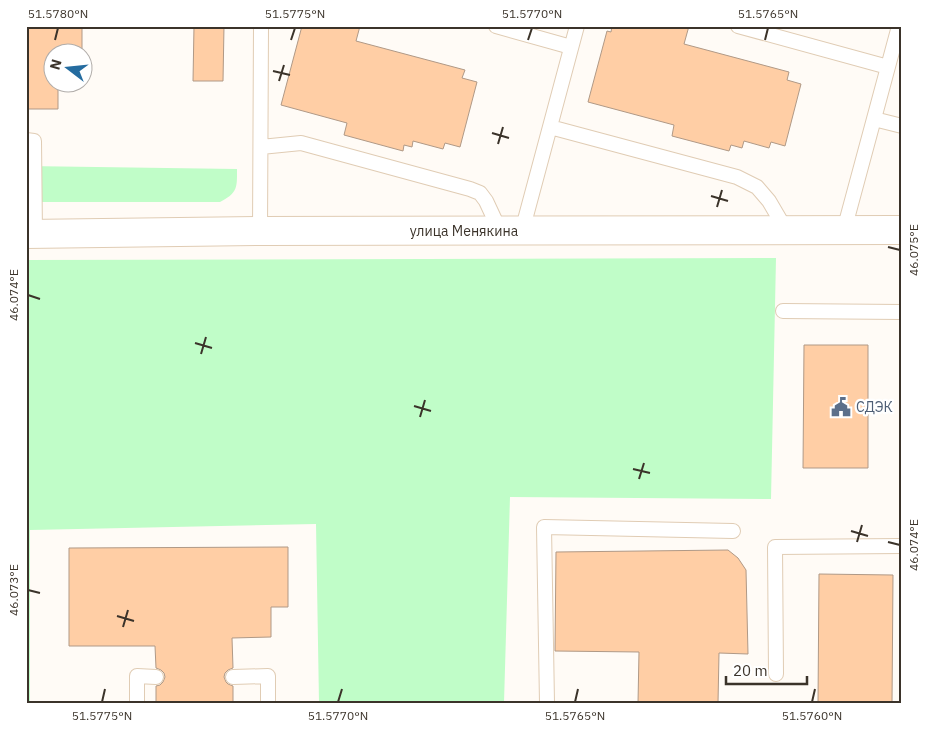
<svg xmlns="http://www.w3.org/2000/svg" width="928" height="729" font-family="'IBM Plex Sans',sans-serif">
  <rect width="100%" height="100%" fill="#fffbf6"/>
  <path fill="#c0fdc8" d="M 26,166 L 237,169 C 237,187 238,193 220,202 L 26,202 Z
    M 776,258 L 771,499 L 510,497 L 504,703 L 319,703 L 316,524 L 30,530 L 30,703 L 26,703 L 26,260 Z"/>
  <path fill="#ffcea5" stroke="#b09986" d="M 26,26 L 82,26 L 82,52 L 52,52 L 52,82 L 58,82 L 58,109 L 26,109 Z
    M 194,26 L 224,26 L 223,81 L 193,81 Z
    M 302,26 L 360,26 L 356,41 L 465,70 L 462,78 L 477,82 L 460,147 L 445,143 L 443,149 L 413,141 L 412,147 L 404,145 L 403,151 L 344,135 L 347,123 L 281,105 Z
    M 612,26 L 689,26 L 684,44 L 789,72 L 787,80 L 801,84 L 785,146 L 771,142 L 769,148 L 744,141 L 742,148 L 731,145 L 729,151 L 672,136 L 674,125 L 588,102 L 607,31 L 611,32 Z
    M 804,345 L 868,345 L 868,468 L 803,468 Z
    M 288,547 L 288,607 L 271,607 L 271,637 L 232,638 L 233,668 L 228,670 L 225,673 L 224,677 L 226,682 L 228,684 L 233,686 L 233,703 L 156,703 L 156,686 L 160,685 L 163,682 L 165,677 L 164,673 L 161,670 L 156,668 L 155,646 L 69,646 L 69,548 Z
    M 728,550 L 738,558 L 746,570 L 748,654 L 719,653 L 718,703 L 638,703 L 639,652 L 555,651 L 556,552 Z
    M 819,574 L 893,575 L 892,703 L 818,703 Z"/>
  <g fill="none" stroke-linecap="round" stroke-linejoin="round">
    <defs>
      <path id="service" d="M 496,26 L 571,47
        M 738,26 L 888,67
        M 874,119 L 902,126
        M 550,127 L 737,177 L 757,187 L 769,201 L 786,230
        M 26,140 L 34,141 L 35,234
        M 261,147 L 301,143 L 470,189 L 480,193 L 486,201 L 500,231
        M 844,230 L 899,26
        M 260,231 L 261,26
        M 522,231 L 577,26
        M 783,311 L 902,312
        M 776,674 L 775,547 L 902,546
        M 233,677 L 268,676 L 268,703
        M 137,703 L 137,676 L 156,677
        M 547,703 L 544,527 L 733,531"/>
      <path id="minor" d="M 26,234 L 260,231 L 902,230"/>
    </defs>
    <use href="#service" stroke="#e0ccb4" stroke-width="16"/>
    <use href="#minor" stroke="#e0ccb4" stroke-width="30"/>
    <use href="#service" stroke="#fff" stroke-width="14"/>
    <use href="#minor" stroke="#fff" stroke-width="28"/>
  </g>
  <path fill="none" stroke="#3b332a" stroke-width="2" d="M 55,40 L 58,28M 291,40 L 295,28M 528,40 L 532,28M 765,40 L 768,28M 273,71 L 290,75M 279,81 L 284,65M 492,133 L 509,138M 498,144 L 503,127M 711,196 L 728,201M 717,207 L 722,190M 888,247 L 900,250M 28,295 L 40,299M 195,343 L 212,348M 201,354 L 206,337M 414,406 L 431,411M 420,417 L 425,400M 633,469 L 650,473M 639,479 L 644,463M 851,531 L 868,536M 857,542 L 862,525M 888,542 L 900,545M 28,590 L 40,593M 117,616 L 134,621M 123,627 L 128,610M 102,702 L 105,689M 338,702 L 342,689M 575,702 L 578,689M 812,702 L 815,689"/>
  <defs>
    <symbol id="civic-bare" viewBox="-9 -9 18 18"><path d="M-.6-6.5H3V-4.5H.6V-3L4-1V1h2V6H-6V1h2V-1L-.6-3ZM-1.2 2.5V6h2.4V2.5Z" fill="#5c6f8a" stroke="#fff" stroke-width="2.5" paint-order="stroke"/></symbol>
  </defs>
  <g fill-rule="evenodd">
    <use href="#civic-bare" x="827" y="393" width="28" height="28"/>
  </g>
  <g text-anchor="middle" stroke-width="4.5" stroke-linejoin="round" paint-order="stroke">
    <g font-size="14" fill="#3b332a" stroke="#fff">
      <text x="464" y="236">улица Менякина</text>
    </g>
    <g font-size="14" fill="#4e5e75" stroke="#fff" text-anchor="start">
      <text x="856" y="412">СДЭК</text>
    </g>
  </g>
  <rect width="928" height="729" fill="none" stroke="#ffffff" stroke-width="55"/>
  <g transform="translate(68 68) rotate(286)"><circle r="24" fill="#ffffff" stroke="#b1adaa"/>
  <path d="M0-4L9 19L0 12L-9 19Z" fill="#256ca0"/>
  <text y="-8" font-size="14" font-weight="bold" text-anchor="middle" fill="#3b332a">N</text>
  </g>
  <path d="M726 676v8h81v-8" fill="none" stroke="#3b332a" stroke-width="2.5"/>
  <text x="733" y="676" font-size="15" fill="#3b332a" stroke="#ffffff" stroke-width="4" paint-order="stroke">20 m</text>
  <rect x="28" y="28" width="872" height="674" fill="none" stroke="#3b332a" stroke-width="2"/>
  <g font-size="12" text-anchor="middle" fill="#3b332a">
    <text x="58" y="18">51.5780°N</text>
    <text x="295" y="18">51.5775°N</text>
    <text x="532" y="18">51.5770°N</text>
    <text x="768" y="18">51.5765°N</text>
    <text transform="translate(914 250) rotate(-90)" y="4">46.075°E</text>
    <text transform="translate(14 295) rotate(-90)" y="4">46.074°E</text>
    <text transform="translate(914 545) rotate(-90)" y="4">46.074°E</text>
    <text transform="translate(14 590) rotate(-90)" y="4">46.073°E</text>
    <text x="102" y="720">51.5775°N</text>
    <text x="338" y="720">51.5770°N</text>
    <text x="575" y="720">51.5765°N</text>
    <text x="812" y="720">51.5760°N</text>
  </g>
</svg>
